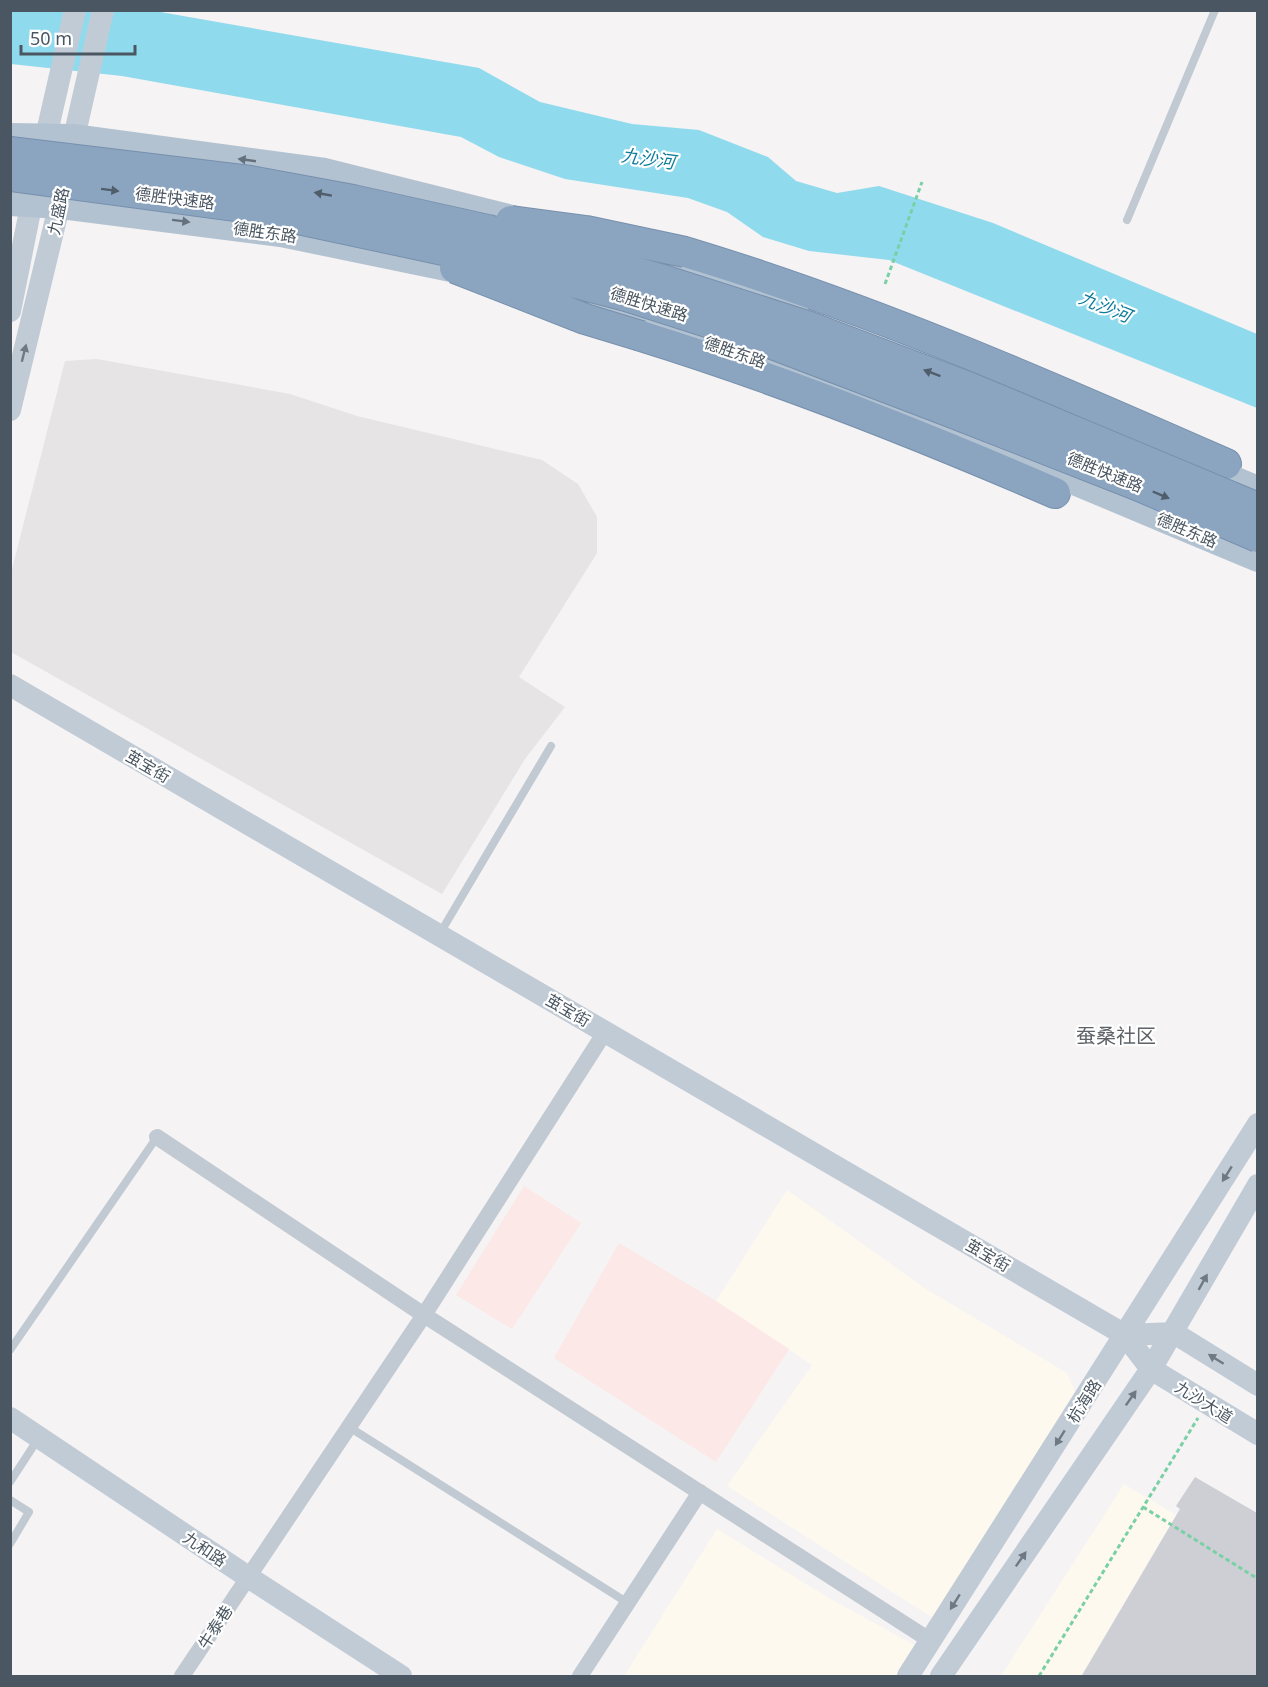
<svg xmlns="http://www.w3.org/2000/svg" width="1268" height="1687" font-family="'Noto Sans','Noto Sans SC',sans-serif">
  <rect width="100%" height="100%" fill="#f5f3f3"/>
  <path fill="#fdf9ef" d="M 787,1190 L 926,1289 L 1067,1373 L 1077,1396 L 933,1618 L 727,1486 L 812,1365 L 716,1301 Z
    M 1124,1484 L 1176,1515 L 1081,1676 L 1001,1676 Z
    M 717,1529 L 829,1598 L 927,1652 L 912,1676 L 624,1676 Z"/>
  <path fill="#e6e4e5" d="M 97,359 L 290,394 L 357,416 L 542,460 L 578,484 L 597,517 L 597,553 L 519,677 L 565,707 L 525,759 L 442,894 L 11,652 L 11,573 L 65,361 Z"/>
  <path fill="#fce8e6" d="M 524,1186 L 581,1223 L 512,1329 L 456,1295 Z
    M 619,1243 L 716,1301 L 789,1349 L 716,1462 L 554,1358 Z"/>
  <path fill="#90daee" d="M 149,10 L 479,68 L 540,102 L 632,124 L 699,130 L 768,157 L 796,181 L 837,193 L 879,186 L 993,223 L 1257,334 L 1257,408 L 889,260 L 809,251 L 763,237 L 727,212 L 688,198 L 565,179 L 499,157 L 461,137 L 122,76 L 11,64 L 11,11 Z"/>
  <path fill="#cdcfd5" d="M 1195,1477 L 1257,1513 L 1257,1677 L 1081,1677 L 1180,1509 L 1176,1506 Z"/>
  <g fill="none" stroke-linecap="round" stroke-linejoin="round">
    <defs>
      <path id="highway" d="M 685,252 C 871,308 1049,386 1226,464
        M 641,336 C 783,380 919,434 1055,493"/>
    </defs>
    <use href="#highway" stroke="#7690ad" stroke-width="32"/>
    <path stroke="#7ad0a6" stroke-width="3" stroke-dasharray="4.5 3" stroke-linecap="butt" d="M 885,284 L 922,182
      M 1143,1507 L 1258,1579
      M 1039,1676 L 1198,1418"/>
    <path stroke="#c1cad2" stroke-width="8" d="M 1127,220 L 1215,10
      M 439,935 L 551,746
      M 10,1350 L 157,1137
      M 349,1427 L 628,1603
      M 10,1482 L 38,1439
      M 10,1500 L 29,1512 L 10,1544"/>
    <path stroke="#c1cad2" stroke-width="16" d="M 157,1137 L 424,1315 L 931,1641
      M 182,1676 L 424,1315 L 605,1032
      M 580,1676 L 700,1492"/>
    <path stroke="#c1cbd6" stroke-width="22" d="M 42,154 L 75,10
      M 70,155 L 103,10
      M 10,311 L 35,186
      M 10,410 L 63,190
      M 10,685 L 1125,1335 L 1151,1369 L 1258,1434
      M 1174,1333 L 1258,1385
      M 1125,1335 L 1174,1333
      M 10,1418 L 248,1577 L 401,1676
      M 908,1676 L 1258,1124
      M 941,1676 L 1151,1369 L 1258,1185"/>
    <path stroke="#b3c2d1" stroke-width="26" d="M 10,136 L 73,137 L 325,171 L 532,223
      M 10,203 L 61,206 L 281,234 L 475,274
      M 639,254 L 796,303
      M 548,293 L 600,306 L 691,337
      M 754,358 C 925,416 1091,490 1258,559
      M 1200,465 L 1258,489"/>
    <use href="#highway" stroke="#8ba5c1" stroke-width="30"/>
    <defs>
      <path id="highway-bridge" d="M 10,152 L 250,181 L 353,200 L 488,230 L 663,280 L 807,326 L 968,387 L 1258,508
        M 10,176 L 242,207 L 476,257 L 626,296 L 754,337 L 948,411 L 1137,485 L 1258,537
        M 511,221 L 586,231 L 685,252
        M 455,268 L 585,319 L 641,336"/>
    </defs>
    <use href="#highway-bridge" stroke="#7690ad" stroke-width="32" stroke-linecap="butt"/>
    <use href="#highway-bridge" stroke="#8ba5c1" stroke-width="30"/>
  </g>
  <defs><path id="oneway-solid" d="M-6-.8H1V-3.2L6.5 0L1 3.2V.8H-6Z" transform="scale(1.5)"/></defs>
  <g fill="#64717d">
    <use href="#oneway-solid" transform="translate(247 160) rotate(-172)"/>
    <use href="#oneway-solid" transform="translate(181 221) rotate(7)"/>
  </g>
  <g fill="#505e6b">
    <use href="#oneway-solid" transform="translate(110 190) rotate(7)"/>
    <use href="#oneway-solid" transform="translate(323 194) rotate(-170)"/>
    <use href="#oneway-solid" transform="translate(932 373) rotate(-159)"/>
    <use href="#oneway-solid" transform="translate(1161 495) rotate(23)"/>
  </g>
  <g fill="#6e7984">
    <use href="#oneway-solid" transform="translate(24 353) rotate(-76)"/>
    <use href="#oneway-solid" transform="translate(1227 1174) rotate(122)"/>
    <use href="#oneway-solid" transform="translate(1203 1282) rotate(-61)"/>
    <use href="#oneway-solid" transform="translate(1216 1359) rotate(-148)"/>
    <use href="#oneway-solid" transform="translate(1131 1398) rotate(-55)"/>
    <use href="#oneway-solid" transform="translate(1060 1438) rotate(122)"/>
    <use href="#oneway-solid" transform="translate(1021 1559) rotate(-55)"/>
    <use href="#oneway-solid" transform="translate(955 1602) rotate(122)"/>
  </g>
  <g text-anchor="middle" stroke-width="4.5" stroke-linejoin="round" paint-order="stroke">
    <g font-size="16" fill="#4a5661" stroke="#fff">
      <text transform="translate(175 198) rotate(7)" y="6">德胜快速路</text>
      <text transform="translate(58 211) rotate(-78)" y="6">九盛路</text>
      <text transform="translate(265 232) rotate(8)" y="6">德胜东路</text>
      <text transform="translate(649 304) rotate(17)" y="6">德胜快速路</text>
      <text transform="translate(735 352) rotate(19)" y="6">德胜东路</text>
      <text transform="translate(1105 472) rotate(22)" y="6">德胜快速路</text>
      <text transform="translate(1187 530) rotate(23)" y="6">德胜东路</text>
      <text transform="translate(148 766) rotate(30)" y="6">茧宝街</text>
      <text transform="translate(568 1010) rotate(30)" y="6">茧宝街</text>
      <text transform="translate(988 1255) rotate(30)" y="6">茧宝街</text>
      <text transform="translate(1084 1401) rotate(-58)" y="6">杭海路</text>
      <text transform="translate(1204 1402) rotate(32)" y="6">九沙大道</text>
      <text transform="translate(205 1549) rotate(34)" y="6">九和路</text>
      <text transform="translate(215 1627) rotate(-57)" y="6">牛泰巷</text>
    </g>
    <g font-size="18" font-style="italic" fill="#0c7c9b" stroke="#fff">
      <text transform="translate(648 159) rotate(8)" y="6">九沙河</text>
      <text transform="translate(1105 307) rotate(22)" y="6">九沙河</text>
    </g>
    <g font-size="20" fill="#5f6368" stroke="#fff">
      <text x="1116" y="1043">蚕桑社区</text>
    </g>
  </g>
  <rect width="1268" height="1687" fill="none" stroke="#4a5661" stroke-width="24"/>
  <path d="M21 45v9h114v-9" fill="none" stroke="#4a5661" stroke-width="3"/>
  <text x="30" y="45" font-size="18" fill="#4a5661" stroke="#ffffff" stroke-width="4.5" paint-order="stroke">50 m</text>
</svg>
